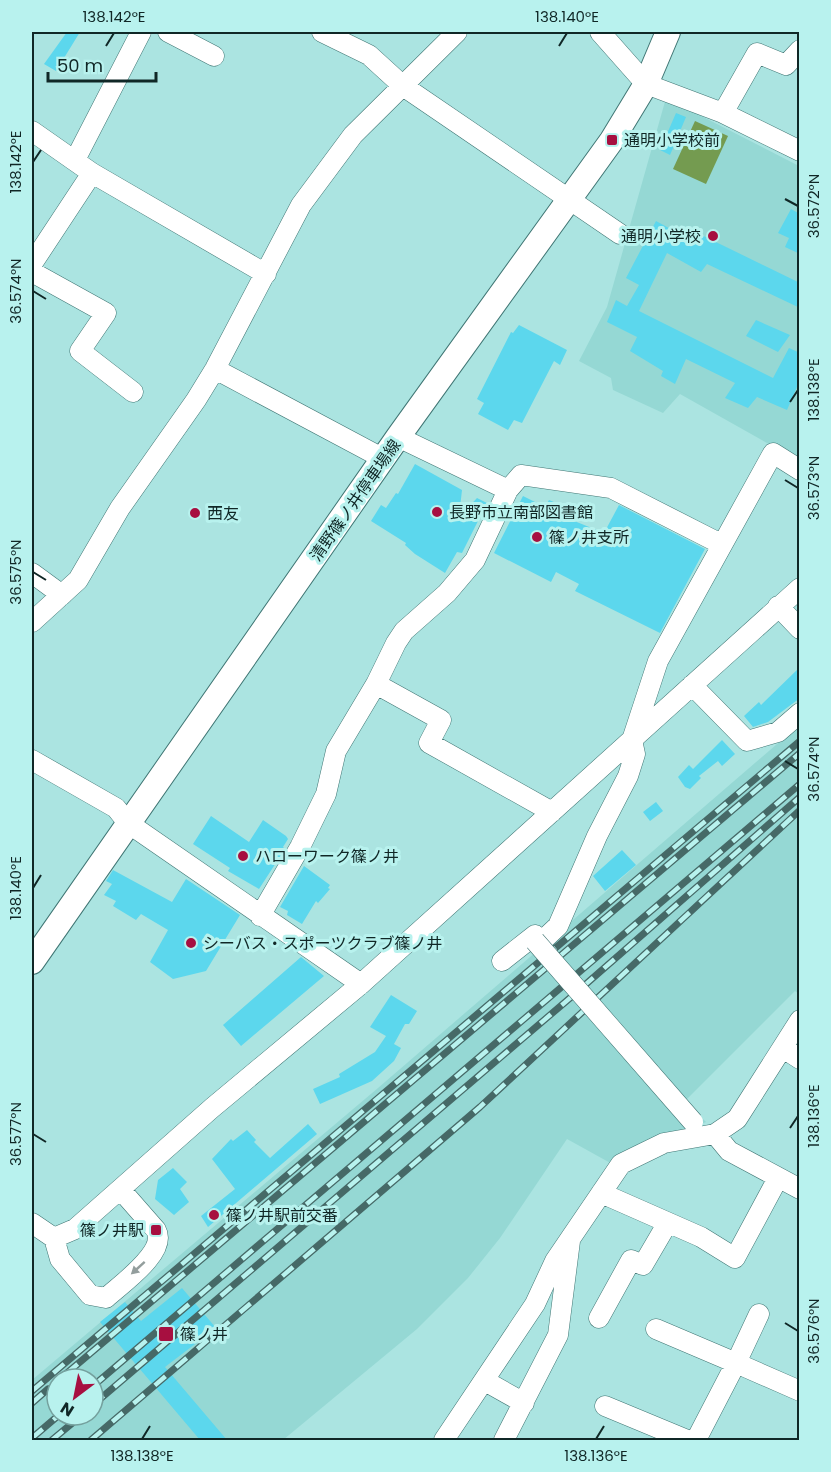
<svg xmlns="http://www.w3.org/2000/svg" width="831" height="1472" font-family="Poppins,'Noto Sans JP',sans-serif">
  <rect width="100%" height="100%" fill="#abe4e1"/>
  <path fill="#95d8d4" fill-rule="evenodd" d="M 666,98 L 799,166 L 799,461 L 680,394 L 663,413 L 613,390 L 611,378 L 579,361 L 607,307 Z
    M 799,725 L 799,994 L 795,991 L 685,1101 L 706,1122 L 668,1137 L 614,1165 L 567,1139 L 500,1238 L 468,1278 L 417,1329 L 283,1440 L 32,1440 L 32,1380 L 378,1088 ZM 57,1379 L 93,1379 L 93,1415 L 57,1415 Z"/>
  <path fill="#749b50" d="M 695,121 L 728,136 L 706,184 L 673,169 Z"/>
  <path fill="#5cd7ed" d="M 67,32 L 80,32 L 56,71 L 44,64 Z
    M 676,113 L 686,117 L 670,155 L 660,150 Z
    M 791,209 L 800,214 L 800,254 L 785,247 L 789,238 L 778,233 Z
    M 656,221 L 678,233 L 683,226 L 800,283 L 800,308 L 707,264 L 701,272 L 667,253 L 639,311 L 773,378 L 789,348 L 800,353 L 800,380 L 787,410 L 757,397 L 748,408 L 725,398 L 735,383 L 686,359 L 675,384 L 661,376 L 663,371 L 630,351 L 637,337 L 607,322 L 616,300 L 627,306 L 639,285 L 626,278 Z
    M 756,320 L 790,335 L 778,352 L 746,336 Z
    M 519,325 L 567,350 L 560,365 L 554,361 L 522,423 L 514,420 L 508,430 L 478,414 L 484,403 L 477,399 L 511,332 L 513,333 Z
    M 415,464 L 462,490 L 459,517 L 477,498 L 487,503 L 462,553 L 457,552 L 445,573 L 415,554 L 405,545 L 406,543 L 371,521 L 381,505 L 386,508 L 396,493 L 398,494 Z
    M 523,496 L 545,507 L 549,500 L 561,505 L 557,514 L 604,533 L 619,505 L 705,549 L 660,633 L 575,591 L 579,584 L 556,572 L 551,582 L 494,553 Z
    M 800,667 L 800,698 L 768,722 L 753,727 L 744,716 L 759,702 L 761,705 Z
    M 722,740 L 735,754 L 722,766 L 718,761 L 699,776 L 701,778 L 690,789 L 685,787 L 678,777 L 689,765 L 693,769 Z
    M 656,802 L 663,811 L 650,821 L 643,812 Z
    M 211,816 L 249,842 L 263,820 L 286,836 L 288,839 L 283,847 L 285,849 L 259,889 L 228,871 L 230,868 L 193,844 Z
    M 622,850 L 636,865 L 605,891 L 593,876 Z
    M 304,866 L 330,885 L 328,888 L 330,889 L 318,903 L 316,901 L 302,924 L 287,915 L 288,911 L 280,907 Z
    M 113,870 L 172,902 L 186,879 L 240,915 L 206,971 L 173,979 L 150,962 L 168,930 L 141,914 L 136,920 L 113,906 L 116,901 L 104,895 L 112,884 L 106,881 Z
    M 301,957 L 324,976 L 241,1046 L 223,1025 Z
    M 391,995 L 417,1011 L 409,1024 L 405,1024 L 394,1044 L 401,1048 L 394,1061 L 372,1081 L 320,1104 L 313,1089 L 340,1077 L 339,1074 L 375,1052 L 386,1036 L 370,1027 Z
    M 308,1124 L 317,1134 L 208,1227 L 201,1216 L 235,1189 L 212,1159 L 231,1139 L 233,1141 L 247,1130 L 256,1140 L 254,1142 L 270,1158 Z
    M 173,1168 L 187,1182 L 180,1189 L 189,1202 L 174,1215 L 155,1199 L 158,1180 Z
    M 182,1288 L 216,1328 L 165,1367 L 227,1440 L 200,1440 L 100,1322 L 125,1302 L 141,1321 Z"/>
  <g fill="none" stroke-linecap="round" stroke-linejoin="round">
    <defs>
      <path id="minor" d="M 168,32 L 214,56
        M 322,32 L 369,55 L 403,86 L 620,234
        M 600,32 L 646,84 L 723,113 L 800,151
        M 723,113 L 757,53 L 786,65 L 800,50
        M 32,131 L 92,173 L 266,274
        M 75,160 L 141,32
        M 32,264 L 92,173
        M 32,272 L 106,313 L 80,351 L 133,392
        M 215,369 L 384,459
        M 398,437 L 508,490
        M 32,573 L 62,595
        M 778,606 L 800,629
        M 32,622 L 78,580 L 120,508 L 196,400 L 215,369 L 301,205 L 353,135 L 457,32
        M 376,684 L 441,720 L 429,743 L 552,812
        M 692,685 L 747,741 L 778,732 L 800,713
        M 32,760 L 116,808 L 128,823 L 361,984
        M 260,916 L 300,847 L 326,794 L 336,751 L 376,684 L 396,643 L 404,631 L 447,593 L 475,560 L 508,490 L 521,475 L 611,488 L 721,544
        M 502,961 L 535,935 L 541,942 L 558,926 L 597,836 L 628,776 L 635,754 L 632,740 L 658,661 L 773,453 L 800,470
        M 783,1048 L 800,1059
        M 715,1134 L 729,1151 L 800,1189
        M 601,1193 L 701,1237 L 735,1258 L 778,1178
        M 32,1223 L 54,1238 L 60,1259 L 90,1295 L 106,1298 C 121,1284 168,1252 156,1230 L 121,1190
        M 54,1238 L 75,1229 L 212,1108 L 361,984 L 800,588
        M 599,1318 L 631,1260 L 643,1265 L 667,1224
        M 656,1329 L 736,1363 L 759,1314
        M 485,1381 L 524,1403
        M 605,1406 L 687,1440
        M 444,1440 L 535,1304 L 555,1261 L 621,1164 L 664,1143 L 715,1134 L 737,1119 L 800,1020
        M 504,1440 L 558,1335 L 570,1241
        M 696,1440 L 736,1363 L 800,1391"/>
      <path id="major" d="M 32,962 L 398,437 L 612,140 L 646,84 L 668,32"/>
    </defs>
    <use href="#minor" stroke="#407674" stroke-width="21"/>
    <use href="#major" stroke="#407674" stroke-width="26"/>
    <use href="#minor" stroke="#fff" stroke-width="20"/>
    <use href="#major" stroke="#fff" stroke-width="24"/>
    <defs>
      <path id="rail" d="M 67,1373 L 800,753
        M 93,1386 L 800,784
        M 32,1391 L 800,741
        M 32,1403 L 48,1389
        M 93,1405 L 570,998 L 800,797
        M 32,1438 L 59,1415
        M 52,1440 L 82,1415
        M 91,1440 L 480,1107 L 800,810"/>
    </defs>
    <use href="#rail" stroke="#466967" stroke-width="7"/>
    <use href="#rail" stroke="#b8f2ee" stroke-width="4.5" stroke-dasharray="14" stroke-linecap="butt"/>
    <defs>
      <path id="minor-bridge" d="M 535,941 L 693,1122"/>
    </defs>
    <use href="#minor-bridge" stroke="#407674" stroke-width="21" stroke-linecap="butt"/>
    <use href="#minor-bridge" stroke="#fff" stroke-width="20"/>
  </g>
  <defs><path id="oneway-solid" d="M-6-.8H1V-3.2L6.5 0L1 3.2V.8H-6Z" transform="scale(1.5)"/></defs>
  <use fill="#939e9d" href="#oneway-solid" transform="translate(138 1268) rotate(138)"/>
  <path fill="none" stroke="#102726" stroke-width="2" d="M 106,46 L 114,33M 559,46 L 567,33M 33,162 L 41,150M 785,199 L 798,206M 33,291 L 46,299M 790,402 L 798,390M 785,480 L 798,488M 33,572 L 46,580M 785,761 L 798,769M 33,888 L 41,875M 790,1128 L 798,1116M 33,1134 L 46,1142M 785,1323 L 798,1331M 142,1439 L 150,1426M 596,1439 L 604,1426"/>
  <g fill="#a70f40" stroke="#b8f2ee" stroke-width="2">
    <rect x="606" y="134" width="12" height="12" rx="3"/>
    <circle cx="713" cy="236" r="6"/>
    <circle cx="437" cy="512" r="6"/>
    <circle cx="195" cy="513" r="6"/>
    <circle cx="537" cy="537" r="6"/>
    <circle cx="243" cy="856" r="6"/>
    <circle cx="191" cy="943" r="6"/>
    <circle cx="214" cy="1215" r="6"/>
    <rect x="150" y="1224" width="12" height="12" rx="3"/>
    <rect x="158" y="1326" width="16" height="16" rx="3"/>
  </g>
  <g text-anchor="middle" stroke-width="6" stroke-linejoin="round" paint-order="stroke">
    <g font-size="16" fill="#102726" stroke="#b8f2ee" text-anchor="start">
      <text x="624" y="146">通明小学校前</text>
      <text x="701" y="242" text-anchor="end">通明小学校</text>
      <text x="449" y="518">長野市立南部図書館</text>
      <text x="207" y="519">西友</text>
      <text x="549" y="543">篠ノ井支所</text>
      <text x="255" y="862">ハローワーク篠ノ井</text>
      <text x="203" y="949">シーバス・スポーツクラブ篠ノ井</text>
      <text x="226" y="1221">篠ノ井駅前交番</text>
      <text x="144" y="1236" text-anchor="end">篠ノ井駅</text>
      <text x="180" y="1340">篠ノ井</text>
    </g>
    <g font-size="16" fill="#102726" stroke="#b8f2ee">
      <text transform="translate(355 500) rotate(-55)" y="6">清野篠ノ井停車場線</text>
    </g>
  </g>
  <rect width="831" height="1472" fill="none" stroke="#b8f2ee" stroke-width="66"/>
  <g transform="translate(75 1397) rotate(212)"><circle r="28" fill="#b8f2ee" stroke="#75a19e" stroke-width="1.5"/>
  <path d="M0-4.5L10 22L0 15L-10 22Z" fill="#a70f40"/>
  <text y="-9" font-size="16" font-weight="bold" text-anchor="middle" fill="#102726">N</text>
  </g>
  <path d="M48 72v9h108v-9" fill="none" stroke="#102726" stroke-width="3"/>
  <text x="57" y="72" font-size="18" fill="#102726" stroke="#b8f2ee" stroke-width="4.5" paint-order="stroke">50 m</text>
  <rect x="33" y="33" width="765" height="1406" fill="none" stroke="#102726" stroke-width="2"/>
  <g font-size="15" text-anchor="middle" fill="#102726">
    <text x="114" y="22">138.142°E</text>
    <text x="567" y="22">138.140°E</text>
    <text transform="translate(16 162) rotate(-90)" y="5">138.142°E</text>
    <text transform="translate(814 206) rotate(-90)" y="5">36.572°N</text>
    <text transform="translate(16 291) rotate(-90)" y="5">36.574°N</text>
    <text transform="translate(814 390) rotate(-90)" y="5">138.138°E</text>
    <text transform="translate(814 488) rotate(-90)" y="5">36.573°N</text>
    <text transform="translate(16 572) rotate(-90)" y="5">36.575°N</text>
    <text transform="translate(814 769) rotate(-90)" y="5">36.574°N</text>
    <text transform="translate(16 888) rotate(-90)" y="5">138.140°E</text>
    <text transform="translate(814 1116) rotate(-90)" y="5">138.136°E</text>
    <text transform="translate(16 1134) rotate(-90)" y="5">36.577°N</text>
    <text transform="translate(814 1331) rotate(-90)" y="5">36.576°N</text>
    <text x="142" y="1461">138.138°E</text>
    <text x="596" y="1461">138.136°E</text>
  </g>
</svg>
